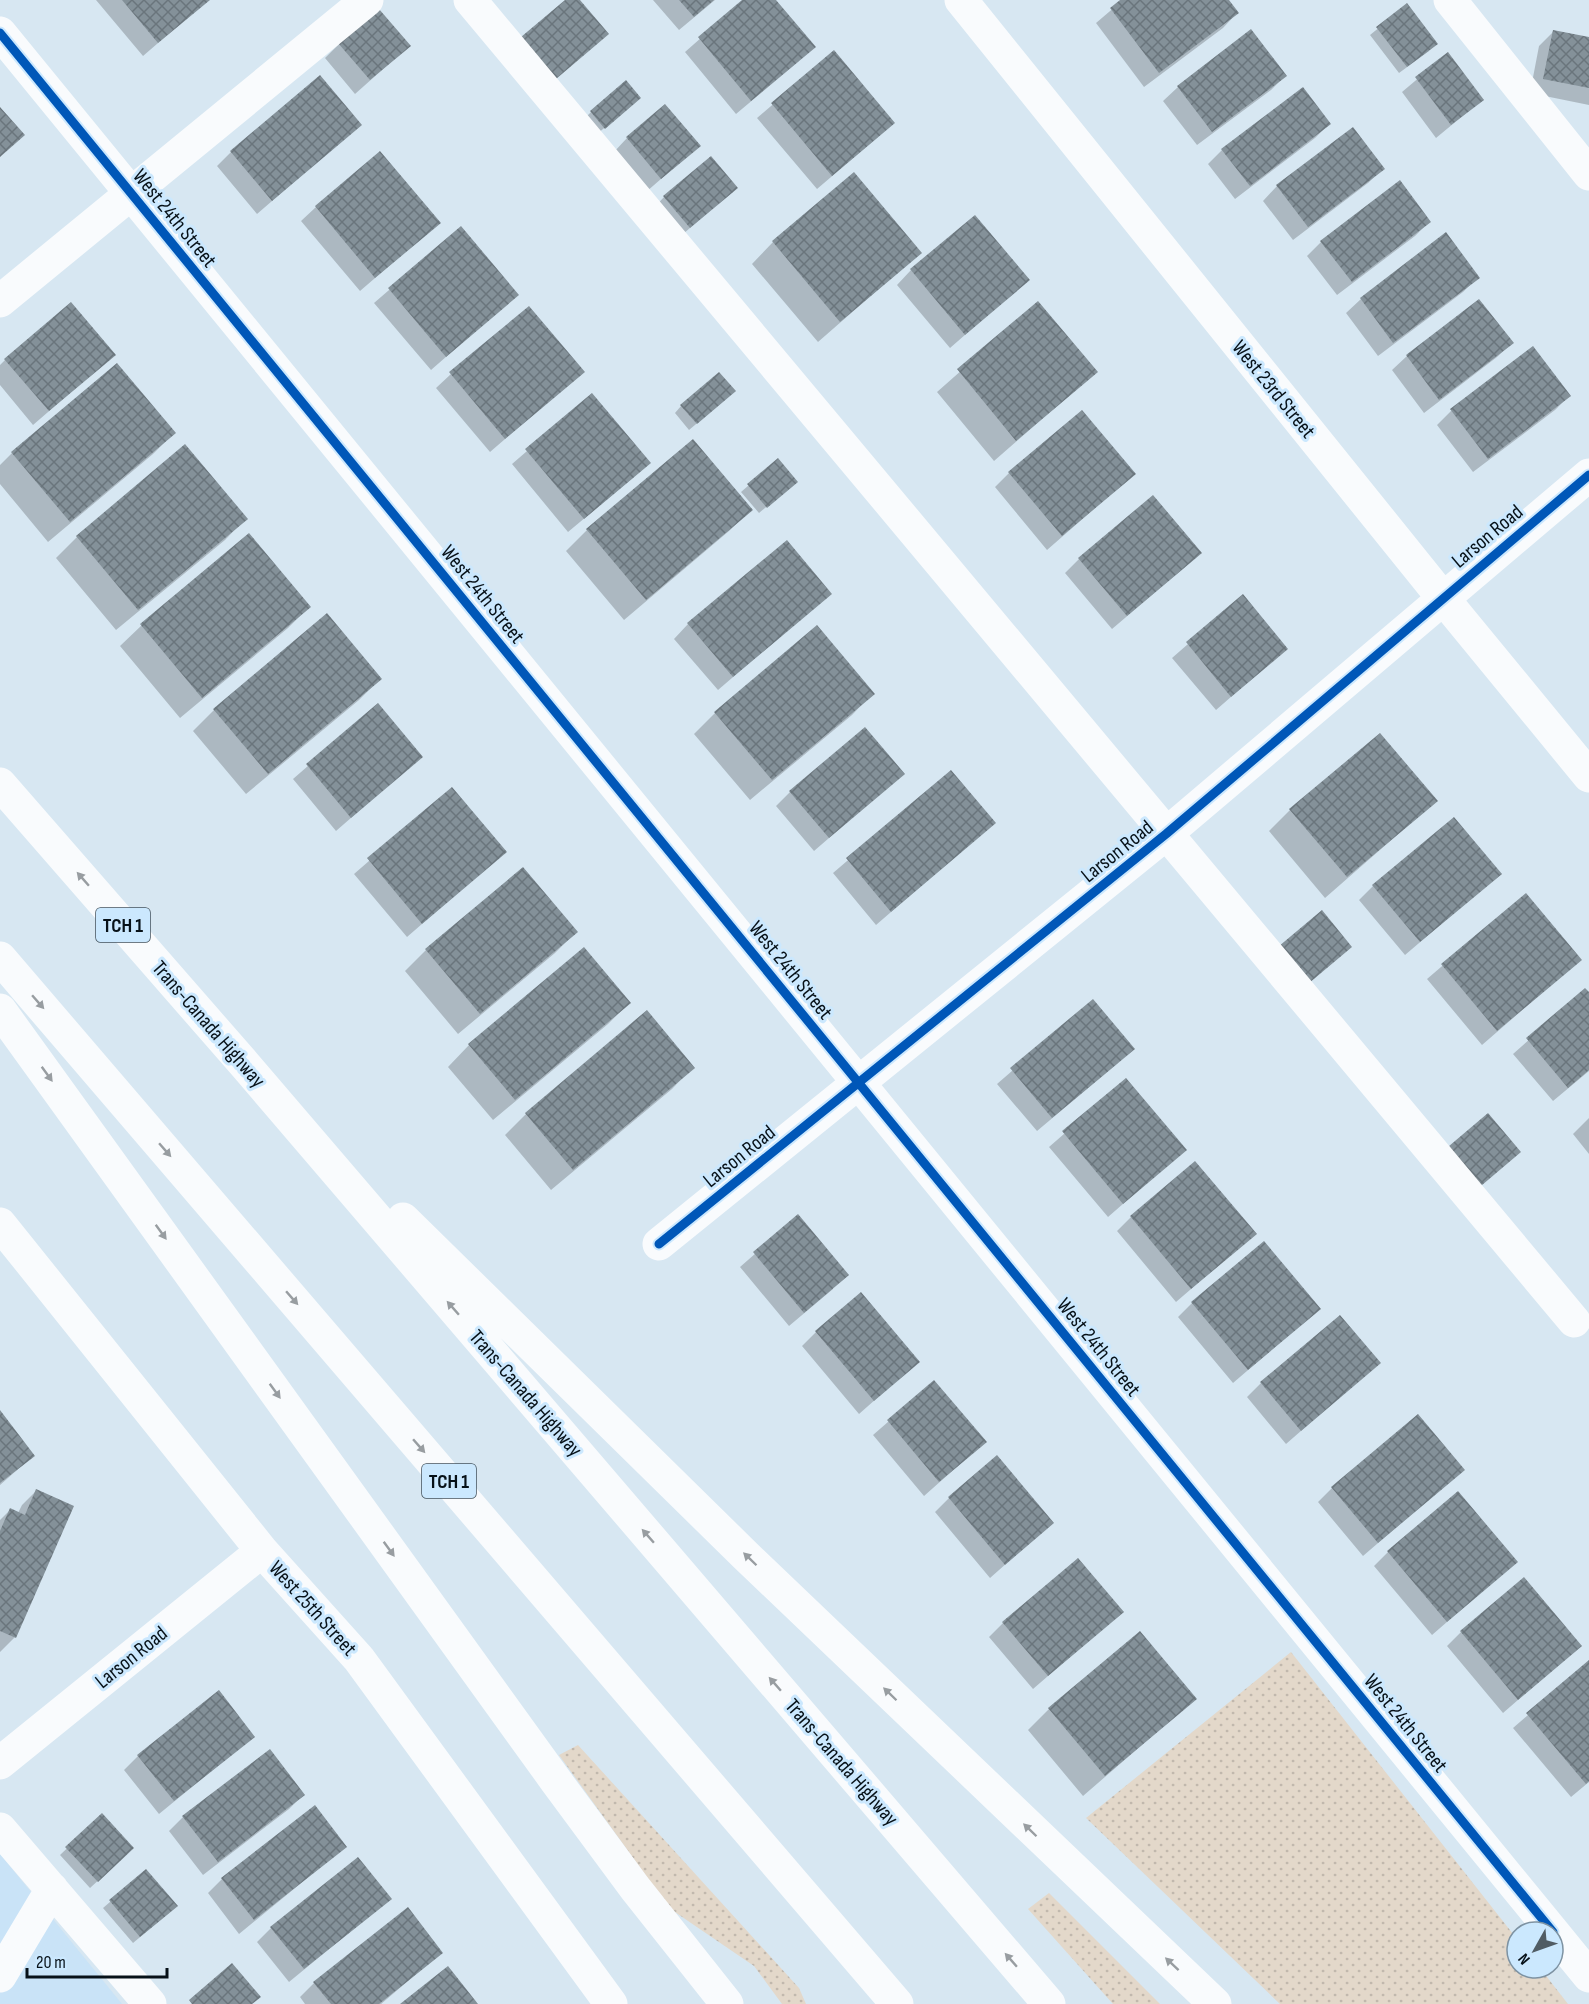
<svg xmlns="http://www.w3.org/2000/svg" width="1589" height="2004" font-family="'Sofia Sans Condensed',sans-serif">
  <defs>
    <pattern id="grass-dots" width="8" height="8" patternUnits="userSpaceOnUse" patternTransform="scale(1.5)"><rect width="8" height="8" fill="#e3d8ca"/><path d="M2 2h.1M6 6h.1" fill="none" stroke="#c1b8ad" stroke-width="1.8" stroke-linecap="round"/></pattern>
    <pattern id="building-cross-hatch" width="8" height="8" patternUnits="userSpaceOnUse" patternTransform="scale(1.5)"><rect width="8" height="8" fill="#849199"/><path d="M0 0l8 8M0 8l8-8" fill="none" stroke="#6a757c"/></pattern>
  </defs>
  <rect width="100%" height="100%" fill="#d7e7f2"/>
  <path fill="#c9e3f7" d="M 0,1854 L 122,2004 L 0,2004 Z"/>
  <path fill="url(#grass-dots)" d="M 1291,1652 L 1517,1939 L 1517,1968 L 1540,1968 L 1568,2004 L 1280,2004 L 1086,1818 Z
    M 578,1745 L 799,1988 L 806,2004 L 782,2004 L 754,1966 L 669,1908 L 559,1755 Z
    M 1049,1893 L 1160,2004 L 1113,2004 L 1028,1909 Z"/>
  <path fill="#0003" d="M 96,0 L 208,0 L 143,56 Z
    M 653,0 L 715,0 L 679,30 Z
    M 744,0 L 775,0 L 799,61 L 736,114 L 685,52 Z
    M 1123,0 L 1227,0 L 1237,13 L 1223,28 L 1144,87 L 1096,23 Z
    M 1407,5 L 1429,51 L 1399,73 L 1370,35 Z
    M 1553,32 L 1589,39 L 1589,105 L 1530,93 L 1539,46 Z
    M 339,44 L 409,46 L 355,94 L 325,58 Z
    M 834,52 L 878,137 L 817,189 L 757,118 Z
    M 1447,54 L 1482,100 L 1436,138 L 1402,92 Z
    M 1285,76 L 1271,90 L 1197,145 L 1163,101 L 1178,87 Z
    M 632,105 L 597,134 L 584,119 L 591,112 Z
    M 1329,124 L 1315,138 L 1235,199 L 1208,164 L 1222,150 Z
    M 360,125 L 257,214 L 217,166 L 231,152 Z
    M 627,138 L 699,146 L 646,192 L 613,153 Z
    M 1383,169 L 1368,183 L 1293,240 L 1263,201 L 1277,186 Z
    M 736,188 L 675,241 L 650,212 L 664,197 Z
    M 316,207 L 439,223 L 360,291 L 301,221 Z
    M 1429,222 L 1415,236 L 1337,295 L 1307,256 L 1321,242 Z
    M 461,228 L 517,295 L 431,370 L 374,303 Z
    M 773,242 L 920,253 L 818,342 L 752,264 Z
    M 911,270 L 1028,280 L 950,348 L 897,285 Z
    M 1478,277 L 1463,292 L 1378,356 L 1346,313 L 1361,299 Z
    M 1479,301 L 1512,343 L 1497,357 L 1424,413 L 1392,370 L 1407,356 Z
    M 1038,303 L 1096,372 L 994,461 L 937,392 Z
    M 114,355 L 33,425 L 0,385 L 0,365 L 5,360 Z
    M 583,372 L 490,452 L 436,388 L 451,374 Z
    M 592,395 L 634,477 L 568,532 L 512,464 Z
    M 1569,396 L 1555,410 L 1473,472 L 1437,425 L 1451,411 Z
    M 727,398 L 689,430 L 675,413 L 681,406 Z
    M 174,433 L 153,454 L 48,542 L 0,484 L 0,465 L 12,453 Z
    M 778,460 L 789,488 L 759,513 L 741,492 Z
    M 1009,473 L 1134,474 L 1047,550 L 995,487 Z
    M 751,510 L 729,531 L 624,620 L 566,551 L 587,530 Z
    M 246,518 L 225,540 L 116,630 L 56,558 L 77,537 Z
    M 1079,559 L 1185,567 L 1112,629 L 1065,573 Z
    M 830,594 L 718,690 L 674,639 L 688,624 Z
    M 1243,596 L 1286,649 L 1216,710 L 1172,658 Z
    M 309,607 L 288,628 L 180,718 L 120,646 L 142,625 Z
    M 380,679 L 359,700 L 246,794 L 193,731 L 214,710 Z
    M 873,693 L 852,715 L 750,800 L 694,734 L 715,713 Z
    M 378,705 L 421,757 L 336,831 L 293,779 Z
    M 951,772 L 994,823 L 876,925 L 833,873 Z
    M 903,774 L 814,851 L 776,806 L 790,792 Z
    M 452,789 L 505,852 L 407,937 L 354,874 Z
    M 1436,801 L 1325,898 L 1269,831 L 1290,810 Z
    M 1500,874 L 1405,955 L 1359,900 L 1373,886 Z
    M 1525,895 L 1580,960 L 1482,1045 L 1427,979 Z
    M 576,932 L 555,953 L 458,1034 L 405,971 L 426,950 Z
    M 584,949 L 629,1003 L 608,1024 L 493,1120 L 448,1067 L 469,1045 Z
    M 1585,990 L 1589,995 L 1589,1071 L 1553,1101 L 1513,1054 Z
    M 1093,1001 L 1118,1063 L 1037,1131 L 997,1084 Z
    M 693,1067 L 672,1089 L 551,1190 L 505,1135 L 526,1114 Z
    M 1126,1080 L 1185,1150 L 1108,1217 L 1049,1147 Z
    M 1589,1118 L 1589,1154 L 1573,1134 Z
    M 798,1216 L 833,1289 L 789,1326 L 740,1267 Z
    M 1131,1217 L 1255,1234 L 1176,1302 L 1117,1231 Z
    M 1192,1303 L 1319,1309 L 1233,1383 L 1178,1317 Z
    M 816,1332 L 918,1362 L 859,1414 L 802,1346 Z
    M 1379,1363 L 1286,1444 L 1247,1397 L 1261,1383 Z
    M 934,1382 L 985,1442 L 924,1496 L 873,1435 Z
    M 0,1412 L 33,1456 L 0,1485 Z
    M 1463,1470 L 1363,1556 L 1318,1502 L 1332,1488 Z
    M 36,1491 L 72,1506 L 15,1637 L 0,1652 L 0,1520 L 10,1510 L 18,1513 L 22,1505 Z
    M 949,1498 L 1052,1523 L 990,1578 L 935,1512 Z
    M 1388,1552 L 1516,1562 L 1432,1635 L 1374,1566 Z
    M 1122,1612 L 1033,1689 L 989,1637 L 1003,1623 Z
    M 1461,1632 L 1580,1646 L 1503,1713 L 1447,1646 Z
    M 1589,1662 L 1589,1782 L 1571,1797 L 1513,1728 Z
    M 1195,1699 L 1083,1796 L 1028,1730 L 1049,1709 Z
    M 253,1737 L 159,1814 L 124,1770 L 138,1756 Z
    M 303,1795 L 289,1809 L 203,1875 L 169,1831 L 183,1817 Z
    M 102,1815 L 126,1855 L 90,1888 L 60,1855 Z
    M 345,1847 L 239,1934 L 208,1893 L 222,1879 Z
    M 146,1871 L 169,1913 L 133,1943 L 103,1908 Z
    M 390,1899 L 289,1982 L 257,1942 L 271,1928 Z
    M 441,1953 L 381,2004 L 305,2004 L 300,1997 L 314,1983 Z"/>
  <path fill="url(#building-cross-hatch)" d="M 122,0 L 210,0 L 158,43 Z
    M 565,0 L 580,0 L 609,34 L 556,79 L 521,37 Z
    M 679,0 L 714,0 L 694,17 Z
    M 742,0 L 776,0 L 816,47 L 751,101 L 698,37 Z
    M 1120,0 L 1229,0 L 1239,13 L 1159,73 L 1110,8 Z
    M 1407,3 L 1438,44 L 1407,67 L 1376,27 Z
    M 379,9 L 411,46 L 370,80 L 338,43 Z
    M 1251,29 L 1287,76 L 1212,132 L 1177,86 Z
    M 1553,30 L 1589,37 L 1589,88 L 1543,79 Z
    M 834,50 L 895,123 L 832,176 L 771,103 Z
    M 1448,52 L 1484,100 L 1451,125 L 1415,77 Z
    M 320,75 L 362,125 L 272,201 L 230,151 Z
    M 626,80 L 641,98 L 605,129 L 590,111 Z
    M 1303,87 L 1331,124 L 1250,186 L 1221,149 Z
    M 665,104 L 701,146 L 661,179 L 626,137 Z
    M 0,107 L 25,135 L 0,157 Z
    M 1353,127 L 1385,169 L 1308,227 L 1276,185 Z
    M 380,151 L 441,223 L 375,278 L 315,206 Z
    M 711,156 L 738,188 L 690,228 L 663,196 Z
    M 854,172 L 922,253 L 840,322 L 772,241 Z
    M 1400,180 L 1431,222 L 1352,282 L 1320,241 Z
    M 975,215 L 1030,280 L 965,335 L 910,269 Z
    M 461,226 L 519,295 L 446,357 L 388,288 Z
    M 1446,232 L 1480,278 L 1393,343 L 1360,298 Z
    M 1479,299 L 1514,343 L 1439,400 L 1406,355 Z
    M 1038,301 L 1098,372 L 1016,441 L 957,369 Z
    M 71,302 L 116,355 L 49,411 L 4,359 Z
    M 529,306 L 585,372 L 505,439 L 449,372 Z
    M 1533,346 L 1571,396 L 1488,459 L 1450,409 Z
    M 117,363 L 176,433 L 70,522 L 11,452 Z
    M 719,372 L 736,391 L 697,424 L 680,405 Z
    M 592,393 L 651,463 L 584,519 L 525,449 Z
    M 1082,410 L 1136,474 L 1062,536 L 1008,472 Z
    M 693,439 L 753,510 L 646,600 L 586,529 Z
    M 185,444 L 248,519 L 138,610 L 76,536 Z
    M 778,458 L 798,482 L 767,508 L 747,484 Z
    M 1153,495 L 1202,553 L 1127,616 L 1078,558 Z
    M 249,533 L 311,607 L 202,698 L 140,624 Z
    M 787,540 L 832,594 L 733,677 L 687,623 Z
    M 1243,594 L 1288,649 L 1231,697 L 1186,642 Z
    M 327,613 L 382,679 L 268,774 L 213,709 Z
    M 817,625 L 875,694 L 772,780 L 714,712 Z
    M 378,703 L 423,757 L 351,818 L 306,764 Z
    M 865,727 L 905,774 L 829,838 L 789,791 Z
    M 1380,733 L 1438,801 L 1347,877 L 1289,809 Z
    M 951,770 L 996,823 L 891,912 L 846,858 Z
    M 452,787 L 507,852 L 422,924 L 367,858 Z
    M 1454,817 L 1502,874 L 1420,942 L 1372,885 Z
    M 523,867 L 578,932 L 480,1014 L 425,949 Z
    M 1526,893 L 1582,960 L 1497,1031 L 1441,964 Z
    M 1322,910 L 1352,947 L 1302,989 L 1272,952 Z
    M 584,947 L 631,1003 L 515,1100 L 468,1044 Z
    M 1585,988 L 1589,992 L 1589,1070 L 1568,1088 L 1526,1038 Z
    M 1093,999 L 1135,1049 L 1052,1118 L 1010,1068 Z
    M 647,1010 L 695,1068 L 573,1170 L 525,1113 Z
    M 1126,1078 L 1187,1150 L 1123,1204 L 1062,1131 Z
    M 1488,1113 L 1521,1152 L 1475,1191 L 1442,1152 Z
    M 1195,1161 L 1257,1234 L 1191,1289 L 1130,1216 Z
    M 798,1214 L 849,1275 L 804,1313 L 753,1252 Z
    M 1264,1241 L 1321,1309 L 1248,1370 L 1191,1302 Z
    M 861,1292 L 920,1362 L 874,1401 L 815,1331 Z
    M 1340,1315 L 1381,1363 L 1301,1431 L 1260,1382 Z
    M 934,1380 L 987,1442 L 939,1482 L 887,1420 Z
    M 0,1410 L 35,1456 L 0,1483 Z
    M 1418,1414 L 1465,1470 L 1378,1543 L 1331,1487 Z
    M 997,1455 L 1054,1523 L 1005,1565 L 948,1497 Z
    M 36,1489 L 74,1506 L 16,1638 L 0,1631 L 0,1531 L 10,1508 L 25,1515 Z
    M 1458,1491 L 1518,1562 L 1447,1622 L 1387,1551 Z
    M 1078,1558 L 1124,1612 L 1048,1676 L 1002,1622 Z
    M 1524,1577 L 1582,1646 L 1518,1700 L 1460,1631 Z
    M 1140,1631 L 1197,1699 L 1105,1776 L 1048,1708 Z
    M 1589,1660 L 1589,1781 L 1586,1784 L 1526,1713 Z
    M 219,1690 L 255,1737 L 174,1801 L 137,1755 Z
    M 270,1749 L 305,1795 L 218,1862 L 182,1816 Z
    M 315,1805 L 347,1847 L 254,1920 L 221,1878 Z
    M 102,1813 L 134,1848 L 98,1882 L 65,1847 Z
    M 358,1857 L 392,1899 L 304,1969 L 270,1927 Z
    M 146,1869 L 178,1906 L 140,1937 L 109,1900 Z
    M 408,1907 L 443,1953 L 379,2004 L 331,2004 L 313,1982 Z
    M 232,1963 L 261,1997 L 252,2004 L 192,2004 L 189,2000 Z
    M 448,1966 L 478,2004 L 400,2004 Z"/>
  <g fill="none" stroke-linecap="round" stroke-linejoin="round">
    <path stroke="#f9fbfd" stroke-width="33" d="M 470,0 L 1574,1321
      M 961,0 L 1442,597 L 1589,776
      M 1450,0 L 1589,174
      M 0,33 L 1553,1932
      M 0,301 L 367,0
      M 0,1224 L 262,1551 L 359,1659 L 611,2004
      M 659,1244 L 1166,834 L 1589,475
      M 0,1763 L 262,1551
      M 0,1829 L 150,2004
      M 1553,1932 L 1589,1976
      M 0,1976 L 52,1889"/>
    <path stroke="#f9fbfd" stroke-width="33" d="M 0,784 L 246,1066 L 1049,2004
      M 0,958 L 897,2004
      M 0,1010 L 556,1781 L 635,1888 L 727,2004
      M 403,1219 L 746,1556 L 1215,2004"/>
    <defs>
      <path id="cycleway" d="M 0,33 L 1553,1932
        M 659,1244 L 1166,834 L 1589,475"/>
    </defs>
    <use href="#cycleway" stroke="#cbe8fe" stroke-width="13"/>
    <use href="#cycleway" stroke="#0057b8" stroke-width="9"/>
  </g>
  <defs><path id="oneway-solid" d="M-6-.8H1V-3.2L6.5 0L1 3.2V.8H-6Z" transform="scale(1.5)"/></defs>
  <g fill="#989da1">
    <use href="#oneway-solid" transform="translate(83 879) rotate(-131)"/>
    <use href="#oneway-solid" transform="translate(38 1002) rotate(49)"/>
    <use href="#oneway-solid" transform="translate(47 1074) rotate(54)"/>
    <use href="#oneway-solid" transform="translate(165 1150) rotate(49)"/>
    <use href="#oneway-solid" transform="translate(161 1232) rotate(54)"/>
    <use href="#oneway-solid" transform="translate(292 1298) rotate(49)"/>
    <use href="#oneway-solid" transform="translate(453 1308) rotate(-131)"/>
    <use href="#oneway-solid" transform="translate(275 1391) rotate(54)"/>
    <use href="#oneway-solid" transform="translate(419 1446) rotate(49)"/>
    <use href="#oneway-solid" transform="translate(648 1536) rotate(-131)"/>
    <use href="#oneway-solid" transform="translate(389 1549) rotate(54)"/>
    <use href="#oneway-solid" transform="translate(750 1559) rotate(-136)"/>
    <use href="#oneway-solid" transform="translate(775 1684) rotate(-131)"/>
    <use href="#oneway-solid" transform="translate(890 1694) rotate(-136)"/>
    <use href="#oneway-solid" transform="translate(1030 1830) rotate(-136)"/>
    <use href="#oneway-solid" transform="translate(1011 1960) rotate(-131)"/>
    <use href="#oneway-solid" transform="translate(1172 1964) rotate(-137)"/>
  </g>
  <g text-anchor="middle" stroke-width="6" stroke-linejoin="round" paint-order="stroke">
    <g fill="#cbe8fe" stroke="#42525d" stroke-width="1.5">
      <rect x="96" y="908" width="54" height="34" rx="4.5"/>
      <rect x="422" y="1464" width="54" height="34" rx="4.5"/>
    </g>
    <g font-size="20" font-weight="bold" fill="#071118">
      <text x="123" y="932">TCH 1</text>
      <text x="449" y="1488">TCH 1</text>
    </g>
    <g font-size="21" fill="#071118" stroke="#cbe8fe">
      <text transform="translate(175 218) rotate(51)" y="7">West 24th Street</text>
      <text transform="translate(1274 389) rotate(51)" y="7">West 23rd Street</text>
      <text transform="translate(1487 536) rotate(-40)" y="7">Larson Road</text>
      <text transform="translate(483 594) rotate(51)" y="7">West 24th Street</text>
      <text transform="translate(1117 851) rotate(-39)" y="7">Larson Road</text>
      <text transform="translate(791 970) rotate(51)" y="7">West 24th Street</text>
      <text transform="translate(209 1024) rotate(49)" y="7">Trans-Canada Highway</text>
      <text transform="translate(739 1156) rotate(-39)" y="7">Larson Road</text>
      <text transform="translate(1099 1347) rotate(51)" y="7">West 24th Street</text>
      <text transform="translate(526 1393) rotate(49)" y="7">Trans-Canada Highway</text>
      <text transform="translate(313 1608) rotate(48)" y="7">West 25th Street</text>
      <text transform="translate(131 1657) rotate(-39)" y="7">Larson Road</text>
      <text transform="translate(1406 1723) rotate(51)" y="7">West 24th Street</text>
      <text transform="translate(842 1762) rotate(49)" y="7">Trans-Canada Highway</text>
    </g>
  </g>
  <g transform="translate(1535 1950) rotate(230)"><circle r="28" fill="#cbe8fe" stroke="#7d92a2" stroke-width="1.5"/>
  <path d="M0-4.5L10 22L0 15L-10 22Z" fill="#505c64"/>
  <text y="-9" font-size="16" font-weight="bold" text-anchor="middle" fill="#071118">N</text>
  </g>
  <path d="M27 1968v9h140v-9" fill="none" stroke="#071118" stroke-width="3"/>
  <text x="36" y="1968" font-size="18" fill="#071118" stroke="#cbe8fe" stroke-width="4.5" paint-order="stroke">20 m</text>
</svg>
